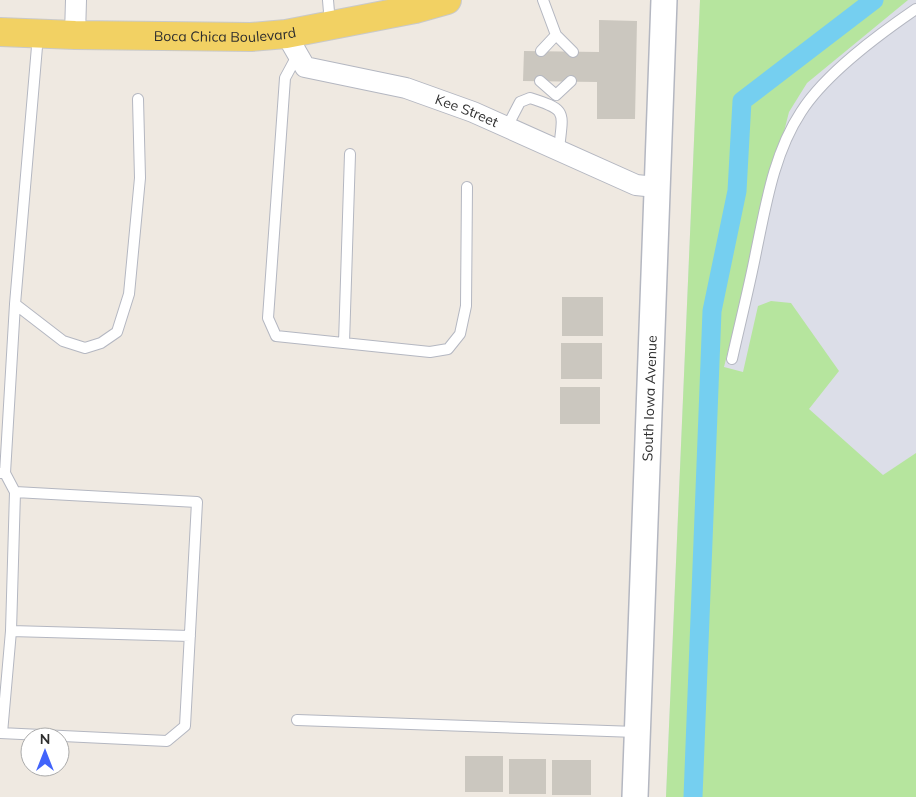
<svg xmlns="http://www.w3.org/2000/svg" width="916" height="797" font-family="Mulish,sans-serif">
  <rect width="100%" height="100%" fill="#efe9e1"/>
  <path fill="#dcdee8" d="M 700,0 L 916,0 L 916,797 L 666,797 Z"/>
  <path fill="#b6e59e" d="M 700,0 L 908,0 L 807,83 L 789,112 L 724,367 L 743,372 L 758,306 L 771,301 L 791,303 L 839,371 L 809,409 L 883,475 L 916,453 L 916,797 L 666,797 Z"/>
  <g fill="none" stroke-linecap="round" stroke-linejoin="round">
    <path stroke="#75cff0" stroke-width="19" d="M 693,797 L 712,311 L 737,191 L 742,101 L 874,0"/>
  </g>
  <path fill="#cbc7bf" d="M 599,20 L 637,21 L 635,119 L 597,119 L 597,82 L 523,81 L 524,51 L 599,52 Z
    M 562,297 L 603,297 L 603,336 L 562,336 Z
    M 561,343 L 602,343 L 602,379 L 561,379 Z
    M 560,387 L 600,387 L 600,424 L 560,424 Z
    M 465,756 L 503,756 L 503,792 L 465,792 Z
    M 509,759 L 546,759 L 546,794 L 509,794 Z
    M 552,760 L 591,760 L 591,795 L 552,795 Z"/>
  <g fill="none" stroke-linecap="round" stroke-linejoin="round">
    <defs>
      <path id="service" d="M 328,0 L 330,24
        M 556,35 L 573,52
        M 541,51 L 556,35 L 543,0
        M 298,54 L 285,78 L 268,318 L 276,336 L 430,352 L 448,349 L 460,334 L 466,306 L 467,187
        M 540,81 L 556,95 L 571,81
        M 507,127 L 520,102 L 530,98 C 568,110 563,111 559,149
        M 15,304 L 63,341 L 85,348 L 101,343 L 117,332 L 129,294 L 140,178 L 138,99
        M 344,343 L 350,154
        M 732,359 C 740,323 749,288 756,252 C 766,204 774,153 801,112 C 826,73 878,35 916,9
        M 0,473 L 5,473 L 15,492 L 197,502 L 185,726 L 167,741 L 0,733
        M 5,473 L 15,304 L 38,35
        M 11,631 L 15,492
        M 297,720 L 636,732
        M 2,733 L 11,631 L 190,636"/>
      <g id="minor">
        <path id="s1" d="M 286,34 L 305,67 L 406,88 L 473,112 L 636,185 L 656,187"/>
        <path d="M 75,35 L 76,0"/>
      </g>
      <g id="tertiary">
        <path id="s2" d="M 635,797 L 664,0"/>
      </g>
      <g id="primary">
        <path id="s3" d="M 0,32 L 75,35 L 251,37 L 286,34 L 415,9 L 447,0"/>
      </g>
    </defs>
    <use href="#service" stroke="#b4b7c1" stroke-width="12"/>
    <use href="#minor" stroke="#b4b7c1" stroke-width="22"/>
    <use href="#tertiary" stroke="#b4b7c1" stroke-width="28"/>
    <use href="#primary" stroke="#c9c9c9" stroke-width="30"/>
    <use href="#service" stroke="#fff" stroke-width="10"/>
    <use href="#minor" stroke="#fff" stroke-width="20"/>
    <use href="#tertiary" stroke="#fff" stroke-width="25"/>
    <use href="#primary" stroke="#f2d163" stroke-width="28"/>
  </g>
  <g text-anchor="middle" stroke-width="4" stroke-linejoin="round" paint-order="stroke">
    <g font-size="14" fill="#2e2e2e" stroke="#fff">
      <text dy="5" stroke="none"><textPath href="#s3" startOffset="225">Boca Chica Boulevard</textPath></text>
      <text dy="5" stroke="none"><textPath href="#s1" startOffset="206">Kee Street</textPath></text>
      <text dy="5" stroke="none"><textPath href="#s2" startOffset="399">South Iowa Avenue</textPath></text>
    </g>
  </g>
  <g transform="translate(45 752)"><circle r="24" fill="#ffffff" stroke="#ababab"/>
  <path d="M0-4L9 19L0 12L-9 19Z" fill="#4264fb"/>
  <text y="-8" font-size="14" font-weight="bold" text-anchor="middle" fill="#2e2e2e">N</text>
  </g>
</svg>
